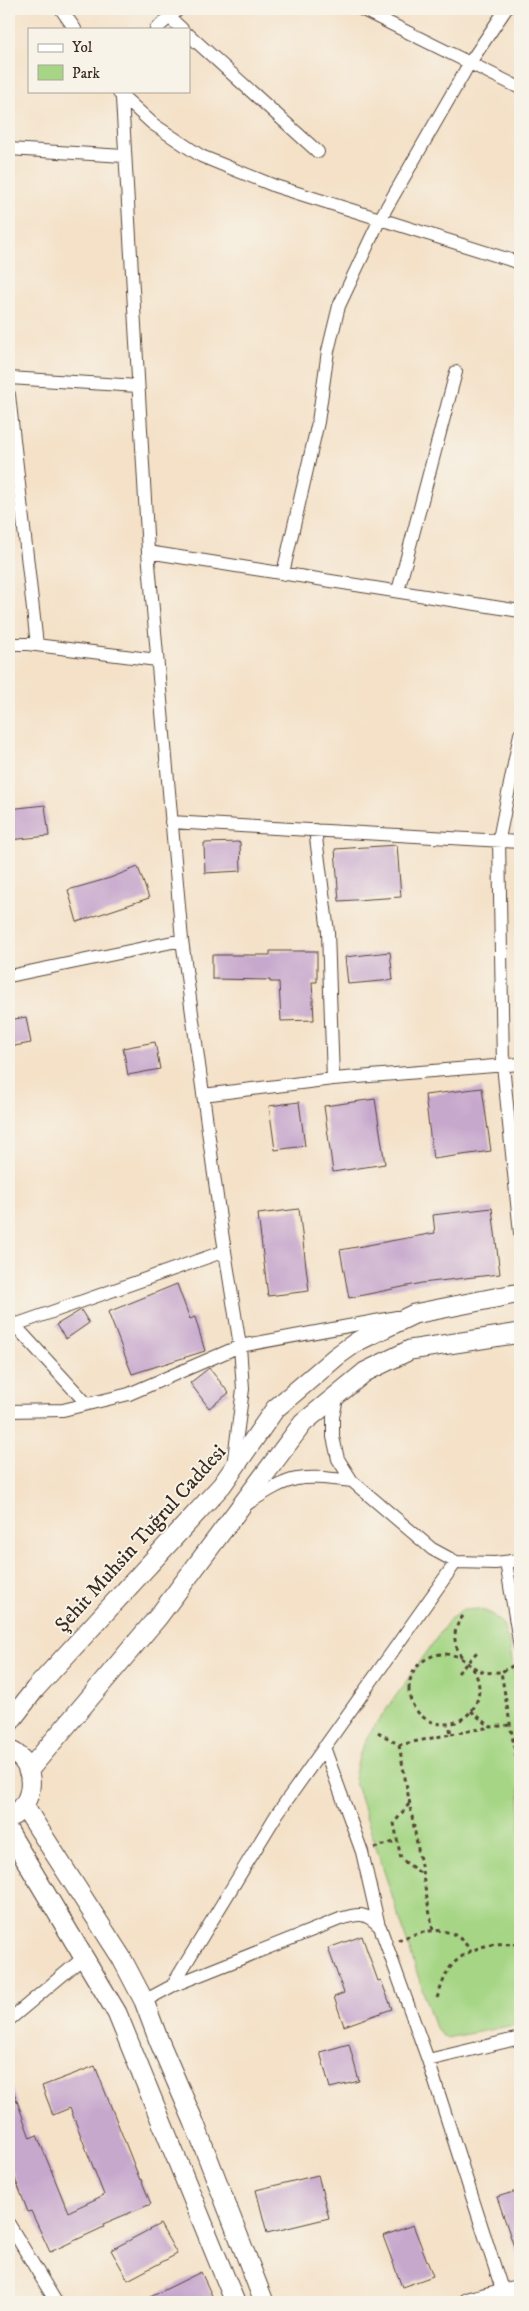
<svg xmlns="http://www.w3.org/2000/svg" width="529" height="2311" font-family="'IM FELL DW Pica',serif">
  <rect width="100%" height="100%" fill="#f7f3e8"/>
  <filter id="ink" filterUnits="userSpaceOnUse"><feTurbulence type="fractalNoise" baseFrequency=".02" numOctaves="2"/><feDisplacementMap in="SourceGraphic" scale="10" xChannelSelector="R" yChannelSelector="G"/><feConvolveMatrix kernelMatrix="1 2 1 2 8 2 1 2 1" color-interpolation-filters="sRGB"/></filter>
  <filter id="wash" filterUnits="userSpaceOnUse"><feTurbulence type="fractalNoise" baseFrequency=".0096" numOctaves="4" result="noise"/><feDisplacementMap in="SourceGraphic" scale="20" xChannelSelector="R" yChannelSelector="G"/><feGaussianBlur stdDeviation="1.12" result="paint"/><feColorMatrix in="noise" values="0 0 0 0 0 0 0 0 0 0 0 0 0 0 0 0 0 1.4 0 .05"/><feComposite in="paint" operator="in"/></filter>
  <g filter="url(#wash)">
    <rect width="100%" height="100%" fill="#f4e1c8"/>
    <path fill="#a6d685" stroke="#708052" d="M 479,1609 L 492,1614 L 502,1623 L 509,1643 L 520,1709 L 520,2024 L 446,2038 L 435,2028 L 354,1779 L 359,1756 L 367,1737 L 450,1619 L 463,1610 Z"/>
    <g id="blocks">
      <path fill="#c7a8cd" d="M 45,805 L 49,836 L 9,840 L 9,809 Z
        M 240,842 L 241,871 L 205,873 L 204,843 Z
        M 397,845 L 401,897 L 339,901 L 335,849 Z
        M 138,867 L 149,898 L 77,922 L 68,890 L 110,878 Z
        M 270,951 L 317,951 L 317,982 L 312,982 L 314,1020 L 281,1021 L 279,982 L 270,982 L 270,980 L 212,979 L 212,955 L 270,955 Z
        M 390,952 L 393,980 L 348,984 L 345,957 Z
        M 26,1017 L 31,1043 L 9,1047 L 9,1020 Z
        M 155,1042 L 160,1069 L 128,1075 L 123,1048 Z
        M 482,1088 L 491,1151 L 433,1159 L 425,1095 Z
        M 375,1099 L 385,1164 L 333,1172 L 324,1106 Z
        M 299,1102 L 305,1146 L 275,1150 L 269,1106 Z
        M 492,1208 L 500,1274 L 422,1283 L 349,1298 L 340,1250 L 435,1233 L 433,1215 Z
        M 299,1209 L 309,1291 L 268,1296 L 258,1214 Z
        M 177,1284 L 190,1319 L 195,1317 L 205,1351 L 132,1374 L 108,1312 Z
        M 81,1310 L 89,1323 L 66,1339 L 56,1325 Z
        M 209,1368 L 229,1393 L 209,1408 L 190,1383 Z
        M 362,1936 L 378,1981 L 381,1980 L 392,2009 L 344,2026 L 334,1997 L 344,1993 L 328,1948 Z
        M 349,2044 L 359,2081 L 330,2088 L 320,2052 Z
        M 95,2066 L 140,2180 L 141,2179 L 151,2204 L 103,2224 L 104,2227 L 50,2252 L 31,2211 L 28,2212 L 9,2163 L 9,2084 L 11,2084 L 30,2138 L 37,2135 L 68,2212 L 104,2195 L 70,2108 L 53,2115 L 42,2086 Z
        M 318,2175 L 329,2218 L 267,2233 L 256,2190 Z
        M 520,2190 L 520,2257 L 518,2258 L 497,2197 Z
        M 160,2224 L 177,2254 L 128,2280 L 111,2250 Z
        M 413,2225 L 433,2276 L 402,2287 L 383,2236 Z
        M 201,2272 L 215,2302 L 140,2302 Z"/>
    </g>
  </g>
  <g filter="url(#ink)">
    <use href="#blocks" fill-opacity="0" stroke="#574538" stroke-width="1"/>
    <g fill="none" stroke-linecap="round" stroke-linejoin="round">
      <defs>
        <path id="street" d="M 61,9 L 75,29
          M 361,9 L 520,88
          M 169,17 L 182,29
          M 156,29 L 179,9
          M 189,35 L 318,152
          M 119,93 L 153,124 L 201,156 L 275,186 L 520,263
          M 122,98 L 148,552 L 182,940 L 221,1226 L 240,1346 L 243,1389 L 233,1466
          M 9,149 L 124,156
          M 9,378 L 138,386
          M 9,395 L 37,645
          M 148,552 L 520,611
          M 283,573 L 318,422 L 328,351 L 339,306 L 380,219 L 469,64 L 506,9
          M 398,591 L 456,372
          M 9,644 L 28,644 L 157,660
          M 520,734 L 499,839 L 503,1065 L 520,1233
          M 171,822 L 520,842
          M 315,830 L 328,932 L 333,1079
          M 9,976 L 182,940
          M 203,1095 L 333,1079 L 520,1064
          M 10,1320 L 87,1404
          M 9,1327 L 225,1251
          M 338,1394 L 333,1417 L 333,1437 L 338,1459 L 352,1481 L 432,1549 L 456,1562 L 495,1563 L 520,1560
          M 9,1411 L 63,1410 L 129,1394 L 240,1346 L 397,1317
          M 247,1504 C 293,1474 298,1475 352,1481
          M 506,1562 L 520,1647
          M 324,1747 L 362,1852 L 379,1926
          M 172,1986 L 277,1814 L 456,1562
          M 144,2001 L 172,1986 L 340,1919 C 359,1913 366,1912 380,1927 L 428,2060 L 506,2302
          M 9,2020 L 83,1958
          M 428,2060 L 520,2038
          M 9,2224 L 56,2302"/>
        <path id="secondary" d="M 9,1723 L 35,1689 L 222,1485 L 275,1409 L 337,1356 L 358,1341 L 414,1314 L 520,1293
          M 9,1750 C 39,1763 36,1805 9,1818
          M 28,1771 L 158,1617 L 303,1423 L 365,1372 L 410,1350 L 520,1333
          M 24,1806 L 121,1957 L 144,2001 L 159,2041 L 194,2122 L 264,2302
          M 9,1832 L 117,2013 L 235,2302
          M 468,2302 L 520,2289"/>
      </defs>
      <use href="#street" stroke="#574538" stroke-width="14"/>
      <use href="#secondary" stroke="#574538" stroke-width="21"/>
      <path stroke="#574538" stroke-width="3" stroke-dasharray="4 4" stroke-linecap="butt" d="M 463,1616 C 451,1631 453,1646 464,1660
        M409 1689a35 35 0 1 1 70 0a35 35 0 1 1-70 0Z
        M 520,1662 L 501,1672 L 520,1780
        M 473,1667 L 485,1673 L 501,1672
        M 458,1673 L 477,1652
        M 471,1711 L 491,1727 L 510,1725
        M 378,1732 L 399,1745 L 451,1734 L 449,1724
        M 451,1734 L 491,1727
        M 399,1745 L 433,1931
        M 409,1804 L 394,1823 L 401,1859 L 423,1875
        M 374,1848 L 397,1841
        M 398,1940 C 426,1929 454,1922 471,1952
        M 437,1998 C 441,1988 444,1977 449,1969 C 464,1948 497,1939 520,1946"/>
      <use href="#street" stroke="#fff" stroke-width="12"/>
      <use href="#secondary" stroke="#fff" stroke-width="19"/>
    </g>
  </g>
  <g text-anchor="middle" stroke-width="4" stroke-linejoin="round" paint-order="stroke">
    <g font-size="21" fill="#3b2a1e" stroke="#f7f3e8">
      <text transform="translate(140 1538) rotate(-48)" y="7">Şehit Muhsin Tuğrul Caddesi</text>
    </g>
  </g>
  <rect width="529" height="2311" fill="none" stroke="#f7f3e8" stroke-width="30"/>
  <rect x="28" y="28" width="162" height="65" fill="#f7f3e8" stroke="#aca397"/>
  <rect x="38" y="44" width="25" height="8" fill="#ffffff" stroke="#aca397"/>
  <text x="72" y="52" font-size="15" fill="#3b2a1e">Yol</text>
  <rect x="38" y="65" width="25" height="15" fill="#a6d685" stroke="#aca397"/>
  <text x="72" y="78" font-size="15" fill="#3b2a1e">Park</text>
</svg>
